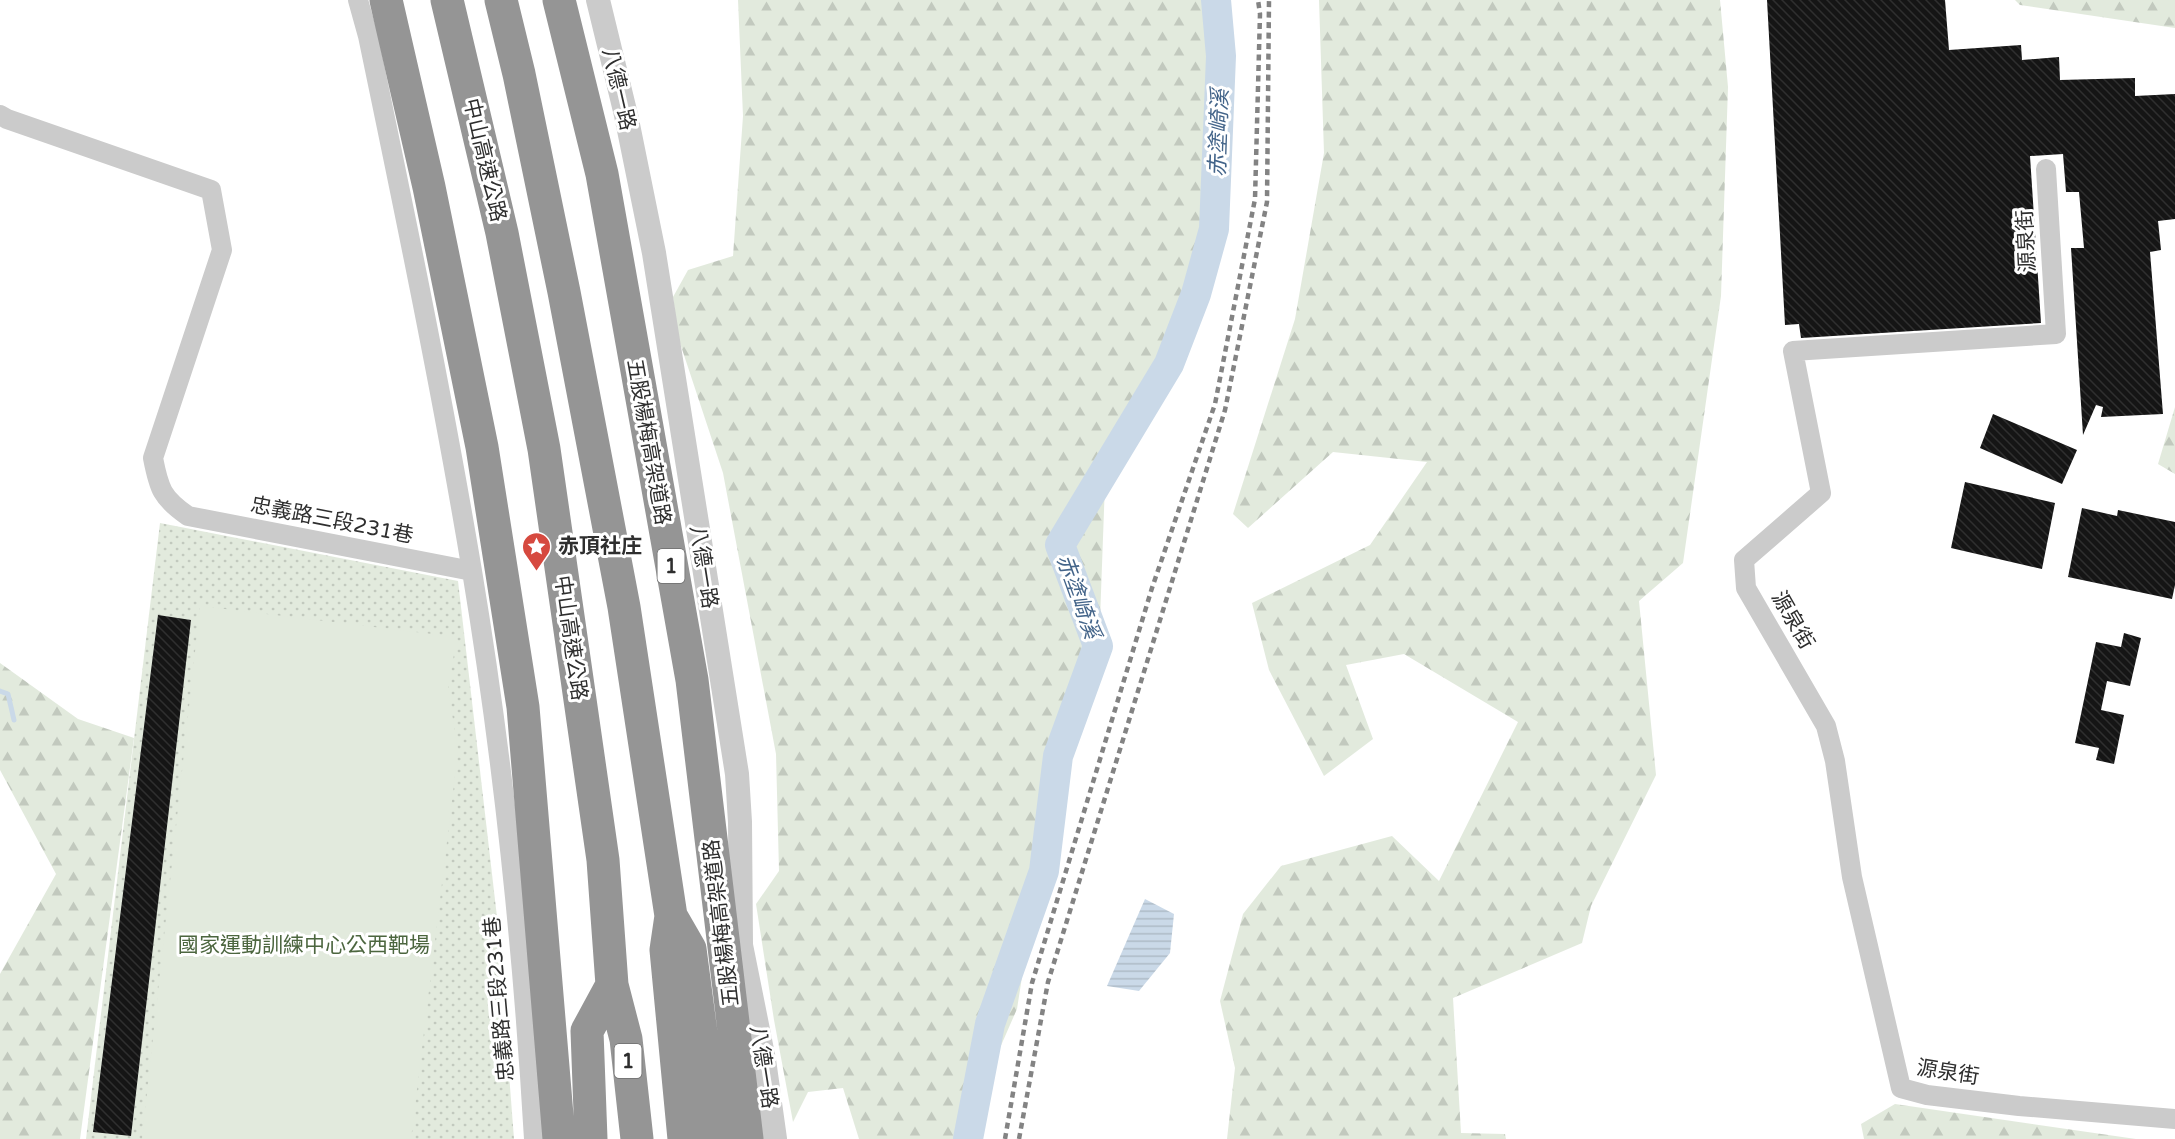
<svg xmlns="http://www.w3.org/2000/svg" width="2175" height="1139" font-family="'Varela Round','Noto Sans TC',sans-serif">
  <defs>
    <pattern id="forest-firs" width="22" height="20" patternUnits="userSpaceOnUse" patternTransform="scale(1.5)"><rect width="22" height="20" fill="#e2eadd"/><path d="M5 1l3.5 6h-7zM16 11l3.5 6h-7z" fill="#c2c9be"/></pattern>
    <pattern id="park-dots" width="8" height="8" patternUnits="userSpaceOnUse" patternTransform="scale(1.5)"><rect width="8" height="8" fill="#e2eadd"/><path d="M2 2h.1M6 6h.1" fill="none" stroke="#c2c9be" stroke-width="1.8" stroke-linecap="round"/></pattern>
    <pattern id="water-rules" width="6" height="5" patternUnits="userSpaceOnUse" patternTransform="scale(1.5)"><rect width="6" height="5" fill="#cad9e8"/><path d="M0 2.5h6" fill="none" stroke="#aebbc7"/></pattern>
    <pattern id="building-back-hatch" width="6" height="6" patternUnits="userSpaceOnUse" patternTransform="scale(1.5)"><rect width="6" height="6" fill="#151515"/><path d="M-1 5l2 2M0 0l6 6M5-1l2 2" fill="none" stroke="#2f2f2f"/></pattern>
  </defs>
  <rect width="100%" height="100%" fill="#fff"/>
  <path fill="url(#forest-firs)" d="M 738,0 L 1207,0 L 1213,70 L 1201,285 L 1105,483 L 1100,620 L 1041,855 L 1017,1009 L 960,1139 L 859,1139 L 843,1088 L 808,1092 L 793,1122 L 774,1020 L 756,904 L 779,871 L 776,754 L 723,473 L 678,337 L 673,297 L 688,270 L 733,256 L 743,116 Z
    M 1319,0 L 1720,0 L 1728,87 L 1721,296 L 1683,563 L 1639,601 L 1656,775 L 1591,906 L 1582,943 L 1453,998 L 1461,1133 L 1505,1134 L 1506,1139 L 1227,1139 L 1235,1068 L 1220,1001 L 1243,914 L 1281,866 L 1392,836 L 1439,881 L 1518,722 L 1404,654 L 1346,665 L 1373,739 L 1324,776 L 1269,670 L 1252,603 L 1370,545 L 1427,462 L 1333,452 L 1248,528 L 1233,514 L 1295,319 L 1324,153 Z
    M 2015,0 L 2175,0 L 2175,28 L 2020,5 Z
    M 2175,407 L 2175,474 L 2158,464 Z
    M 0,663 L 78,719 L 134,738 L 80,1139 L 0,1139 L 0,974 L 56,874 L 0,770 Z
    M 1895,1104 L 2136,1139 L 1864,1139 L 1861,1124 Z"/>
  <path fill="url(#park-dots)" d="M 160,523 L 458,581 L 497,917 L 514,1139 L 86,1139 Z"/>
  <path fill="#e2eadd" d="M 200,606 L 457,637 L 448,688 L 458,751 L 411,1139 L 142,1139 Z"/>
  <path fill="url(#water-rules)" d="M 1145,899 L 1174,914 L 1170,953 L 1139,991 L 1107,986 Z"/>
  <g fill="none" stroke-linecap="round" stroke-linejoin="round">
    <path stroke="#cad9e8" stroke-width="5" d="M 0,691 L 8,694 L 14,720"/>
    <path stroke="#cad9e8" stroke-width="30" d="M 968,1139 L 990,1024 L 1044,871 L 1058,756 L 1098,646 L 1060,545 L 1169,364 L 1196,294 L 1214,229 L 1221,56 L 1216,0"/>
  </g>
  <path fill="url(#building-back-hatch)" d="M 1767,0 L 1945,0 L 1949,50 L 2021,45 L 2022,60 L 2059,57 L 2060,80 L 2135,78 L 2135,96 L 2175,94 L 2175,219 L 2158,221 L 2161,250 L 2150,252 L 2163,414 L 2101,417 L 2103,407 L 2096,405 L 2083,435 L 2071,248 L 2084,248 L 2079,192 L 2066,192 L 2063,154 L 2030,156 L 2041,323 L 1801,338 L 1799,324 L 1785,325 Z
    M 1993,414 L 2077,450 L 2062,484 L 1980,448 Z
    M 1965,482 L 2055,503 L 2042,569 L 1951,548 Z
    M 2082,508 L 2117,516 L 2118,510 L 2175,522 L 2175,585 L 2172,599 L 2068,577 Z
    M 158,615 L 191,620 L 131,1136 L 93,1132 Z
    M 2124,633 L 2141,638 L 2130,686 L 2107,681 L 2101,710 L 2124,715 L 2114,764 L 2096,760 L 2099,748 L 2075,743 L 2096,642 L 2121,647 Z"/>
  <g fill="none" stroke-linecap="round" stroke-linejoin="round">
    <path stroke="#cbcbcb" stroke-width="20" d="M 358,0 L 368,36 C 405,214 442,392 472,571 C 503,758 523,949 534,1139
      M 0,115 L 7,119 L 211,190 L 222,250 L 153,458 C 159,489 162,498 188,516 L 472,571
      M 2046,169 L 2056,334 L 1793,351 L 1821,493 L 1744,560 L 1746,588 L 1826,726 L 1835,761 L 1852,877 L 1901,1088 L 1927,1095 L 2019,1106 L 2175,1119"/>
    <path stroke="#cbcbcb" stroke-width="24" d="M 598,0 L 626,115 L 654,253 L 737,774 L 740,822 L 741,945 L 764,1060 L 775,1139"/>
    <path stroke="#959595" stroke-width="33" d="M 386,0 L 429,187 L 482,447 L 523,707 L 559,1139
      M 447,0 L 502,233 L 544,449 L 603,860 L 612,985 L 626,1039 L 637,1139
      M 501,0 L 519,74 L 564,292 L 624,607 L 671,916 L 666,950 L 684,1139
      M 559,0 L 602,174 L 692,680 L 747,1139
      M 671,916 L 690,949 L 715,1139
      M 591,1139 L 587,1031 L 612,985"/>
    <path stroke="#838383" stroke-width="4.5" stroke-dasharray="6 4.5" stroke-linecap="butt" d="M 1005,1139 L 1032,983 L 1152,588 L 1215,404 L 1255,199 L 1260,14 L 1258,0
      M 1019,1139 L 1048,982 L 1225,410 L 1267,202 L 1269,0"/>
  </g>
  <defs>
    <symbol id="sight-pin" viewBox="-11 -11 22 30"><path d="M0 17L-7.5 6A9.5 9.5 0 1 1 7.5 6Z" fill="#d6493f" stroke="#fff"/><path d="M0-6L1.8-2.2L6-1.7L2.9 1.2L3.7 5.4L0 3.3L-3.7 5.4L-2.9 1.2L-6-1.7L-1.8-2.2Z" fill="#fff"/></symbol>
  </defs>
  <g fill-rule="evenodd">
    <use href="#sight-pin" x="520" y="530" width="33" height="45"/>
  </g>
  <g text-anchor="middle" stroke-width="6" stroke-linejoin="round" paint-order="stroke">
    <g fill="#fff" stroke="#6d6d6d" stroke-width="1.5">
      <rect x="657.5" y="549" width="27" height="34" rx="4.5"/>
      <rect x="614.5" y="1044" width="27" height="34" rx="4.5"/>
    </g>
    <g font-size="20" font-weight="bold" fill="#2e2e2e">
      <text x="671" y="573">1</text>
      <text x="628" y="1068">1</text>
    </g>
    <g font-size="21" fill="#2e2e2e" stroke="#fff">
      <text transform="translate(619 89) rotate(77)" y="7">八德一路</text>
      <text transform="translate(485 160) rotate(77)" y="7">中山高速公路</text>
      <text transform="translate(2026 241) rotate(-93)" y="7">源泉街</text>
      <text transform="translate(649 442) rotate(80)" y="7">五股楊梅高架道路</text>
      <text transform="translate(332 520) rotate(11)" y="7">忠義路三段231巷</text>
      <text transform="translate(704 567) rotate(81)" y="7">八德一路</text>
      <text transform="translate(1793 620) rotate(60)" y="7">源泉街</text>
      <text transform="translate(571 638) rotate(82)" y="7">中山高速公路</text>
      <text transform="translate(721 923) rotate(-97)" y="7">五股楊梅高架道路</text>
      <text transform="translate(499 999) rotate(-95)" y="7">忠義路三段231巷</text>
      <text transform="translate(764 1067) rotate(81)" y="7">八德一路</text>
      <text transform="translate(1948 1072) rotate(9)" y="7">源泉街</text>
    </g>
    <g font-size="21" font-weight="bold" fill="#2e2e2e" stroke="#fff" text-anchor="start">
      <text x="558" y="553">赤頂社庄</text>
    </g>
    <g font-size="21" fill="#4c663f" stroke="#fff">
      <text x="304" y="952">國家運動訓練中心公西靶場</text>
    </g>
    <g font-size="22" font-style="italic" fill="#436489" stroke="#fff">
      <text transform="translate(1218 133) rotate(-88)" y="8">赤塗崎溪</text>
      <text transform="translate(1079 596) rotate(70)" y="8">赤塗崎溪</text>
    </g>
  </g>
</svg>
